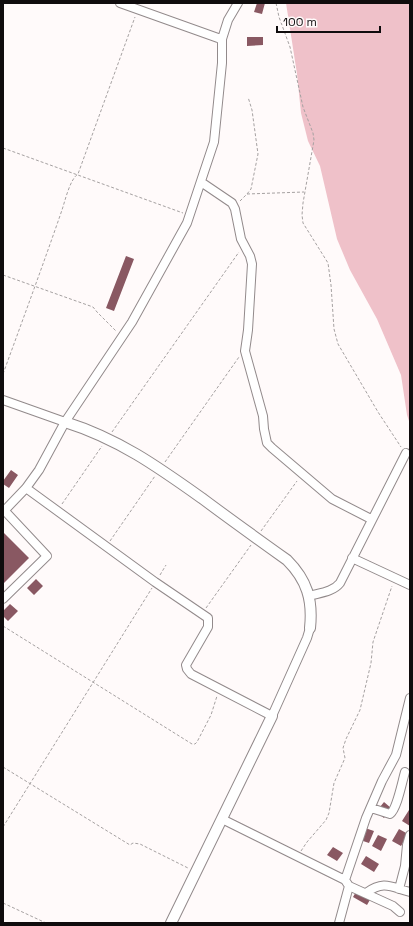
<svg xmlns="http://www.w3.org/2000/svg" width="413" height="926" font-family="'Space Grotesk',sans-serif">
  <rect width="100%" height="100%" fill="#fffafa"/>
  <path fill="#efc1c9" d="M 286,3 L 410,3 L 410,424 L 407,415 L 401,375 L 377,319 L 350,270 L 337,239 L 320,166 L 308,141 L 301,113 L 297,74 Z"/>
  <path fill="#895862" d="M 257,3 L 265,3 L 262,14 L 254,12 Z
    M 247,37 L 263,37 L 263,45 L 247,46 Z
    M 126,256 L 134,259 L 114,311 L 106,308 Z
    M 11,470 L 18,475 L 9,488 L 3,484 L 3,481 Z
    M 3,532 L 29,558 L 3,584 Z
    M 36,579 L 43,586 L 34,595 L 27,588 Z
    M 10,604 L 18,611 L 8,621 L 3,616 L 3,611 Z
    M 384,802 L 391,808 L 384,818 L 376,812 Z
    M 409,810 L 410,810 L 410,826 L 402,821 Z
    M 365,828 L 374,831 L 369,843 L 360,840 Z
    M 399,829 L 408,834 L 401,846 L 392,841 Z
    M 378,835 L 387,839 L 381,851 L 372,846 Z
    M 333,847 L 343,853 L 337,861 L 327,855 Z
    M 366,856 L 379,864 L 374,872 L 361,864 Z
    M 357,890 L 371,898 L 367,905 L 353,897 Z"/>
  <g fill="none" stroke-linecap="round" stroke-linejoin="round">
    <defs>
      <path id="minor" d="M 120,3 L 218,38 L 222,39
        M 201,182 L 232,203 L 235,209 L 241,239 L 250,256 L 252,264 L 248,330 L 245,351 L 263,416 L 264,429 L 267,443 L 272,448 L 332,499 L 371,519
        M 3,400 L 65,422
        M 26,488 L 155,582 L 208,618 L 208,627 L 186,665 L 187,669 L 191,674 L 272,716 L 307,638 L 310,628
        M 3,509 L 47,556 L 3,599
        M 3,512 L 26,488 L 39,470 L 65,422 L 132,322 L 187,223 L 214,142 L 222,63 L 222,39 L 228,20 L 238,3
        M 352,558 L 410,585
        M 309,596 C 319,593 333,592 340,583 L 406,453
        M 371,808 L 390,814 C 397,809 402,782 405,772
        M 222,819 L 345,880 L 349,886 L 339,923
        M 345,880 L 366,818 L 382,781 L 396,755 L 410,698
        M 349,886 L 393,906 L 400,912
        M 399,889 L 405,866 L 407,845 L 410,835
        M 366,893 C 384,880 391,887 410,892"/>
      <path id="tertiary" d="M 65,422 C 119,439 158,467 203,499 C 231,520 259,540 287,560 C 307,580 313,600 310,628
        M 171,923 L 272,716"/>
    </defs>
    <use href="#minor" stroke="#928a8b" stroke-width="10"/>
    <use href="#tertiary" stroke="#928a8b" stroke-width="12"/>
    <path stroke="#a5a1a1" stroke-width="1" stroke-dasharray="3 2" stroke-linecap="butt" d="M 276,3 L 279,17 L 290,47 L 303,107 L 313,133 L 314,140 L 303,203 L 302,215 L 303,223 L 328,263 L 331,285 L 334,329 L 338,344 L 378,412 L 401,447
      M 3,148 L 183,213
      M 247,194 L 304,192
      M 240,201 L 247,194 L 251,189 L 258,154 L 252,110 L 248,97
      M 3,275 L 93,307 L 97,312 L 116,331
      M 3,374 C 23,319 43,265 62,210 C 65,201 70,179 78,174 L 135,17
      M 112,432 L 239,252
      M 165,462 L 239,357
      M 62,504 L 102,446
      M 261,531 L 297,481
      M 110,541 L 155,476
      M 160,575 L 166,565
      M 206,608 L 251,545
      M 3,626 L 192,744 L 195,744 L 197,742 L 211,715 L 217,696
      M 3,767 L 130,845 L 133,843 L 140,844 L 188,868
      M 3,827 L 152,588
      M 301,851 L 307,842 L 326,820 L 329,813 L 334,783 L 345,758 L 343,748 L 346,739 L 360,710 L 371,663 L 373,642 L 392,586
      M 3,903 L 46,923"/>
    <use href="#minor" stroke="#fff" stroke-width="8"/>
    <use href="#tertiary" stroke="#fff" stroke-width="10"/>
  </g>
  <rect width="413" height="926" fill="none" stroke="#0f0c0d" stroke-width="8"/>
  <path d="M277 26v6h103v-6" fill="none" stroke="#0f0c0d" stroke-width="2"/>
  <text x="283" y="26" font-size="12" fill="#0f0c0d" stroke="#fffafa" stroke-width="3" paint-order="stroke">100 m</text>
</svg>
